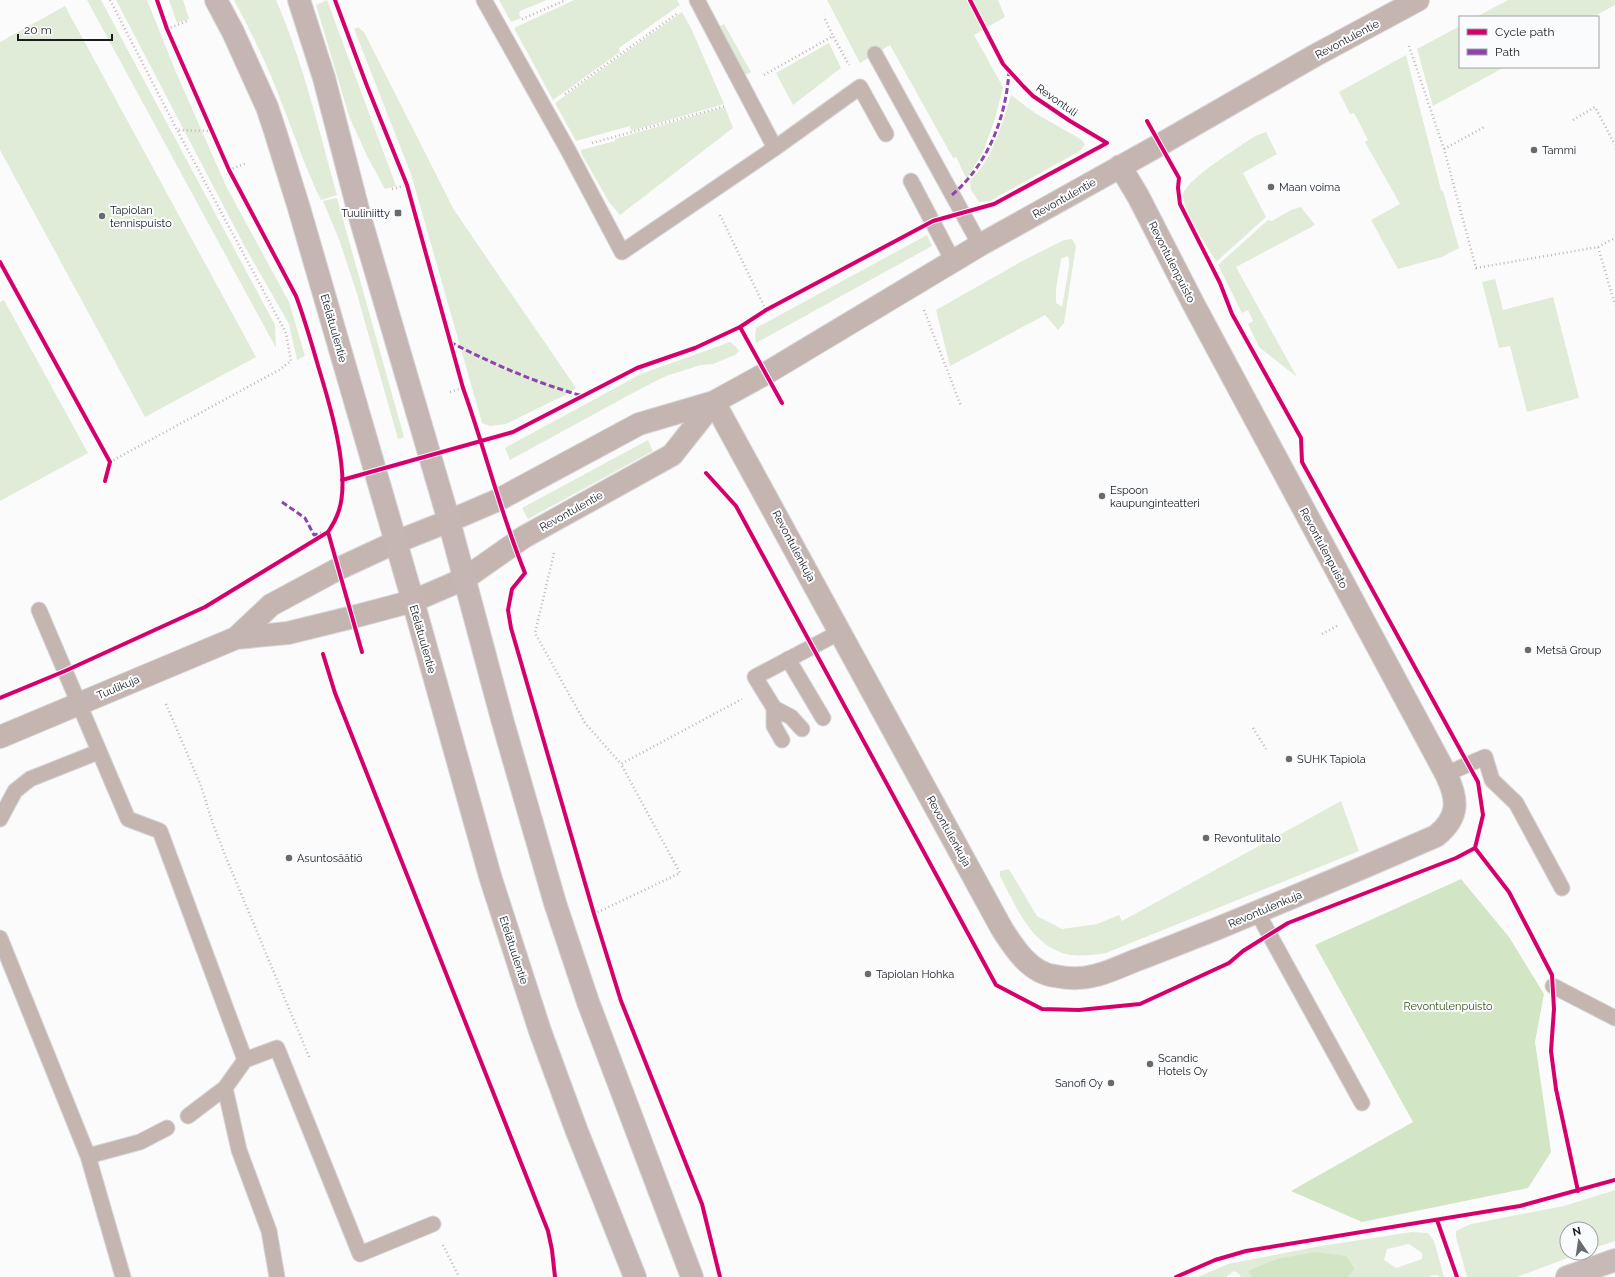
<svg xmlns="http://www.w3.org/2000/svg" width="1615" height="1277" font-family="Raleway,sans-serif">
  <rect width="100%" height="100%" fill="#fbfbfc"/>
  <path fill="#e0ecd7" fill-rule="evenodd" d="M 87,0 L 101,0 L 275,325 L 276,348 Z
    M 116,0 L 147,0 L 175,70 L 226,186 L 289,302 L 305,356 L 297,360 L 289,324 L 245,247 Z
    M 169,0 L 183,0 L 189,19 L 177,23 Z
    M 234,0 L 276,0 C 303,62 319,130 337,195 L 321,200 C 306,170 296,139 284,109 C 270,71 253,35 234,0 Z
    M 327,0 L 396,186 L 385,189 L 367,156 L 349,116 L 316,5 Z
    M 499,0 L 547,0 L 520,11 L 519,14 L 521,18 L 511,22 Z
    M 574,0 L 677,0 L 680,5 L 619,48 L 620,52 L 553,100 L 514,28 Z
    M 827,0 L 998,0 L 1005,17 L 974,35 L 1003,87 L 995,119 L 983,152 L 968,177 L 966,178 L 956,157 L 953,158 L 890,45 L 860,63 Z
    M 1508,0 L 1615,0 L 1615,5 L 1593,17 L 1476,17 Z
    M 65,6 L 256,357 L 145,417 L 0,150 L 0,42 Z
    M 682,12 L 691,28 L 724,104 L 631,131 L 630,126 L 576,141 L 555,103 Z
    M 724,24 L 751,72 L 745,75 L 718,27 Z
    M 1460,26 L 1460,67 L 1505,67 L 1433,106 L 1417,49 Z
    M 358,27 L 364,32 L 454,210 L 576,388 L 569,393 L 506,424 L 490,426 L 482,423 L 411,174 L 354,29 Z
    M 829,43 L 841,68 L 793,105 L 776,73 Z
    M 1406,55 L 1441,190 L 1443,191 L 1459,248 L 1442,257 L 1398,269 L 1371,220 L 1400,204 L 1365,142 L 1368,140 L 1354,113 L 1350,114 L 1339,92 Z
    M 1011,95 L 1035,113 L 1082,140 L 1085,145 L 1080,151 L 990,201 L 979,202 L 971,190 L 970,180 C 992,163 1003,120 1011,95 Z
    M 725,107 L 733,128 L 620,215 L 609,202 L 581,153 L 581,150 L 615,141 L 615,139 Z
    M 1266,132 L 1277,154 L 1243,173 L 1266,217 L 1216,262 C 1208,247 1184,213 1183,196 C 1182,182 1242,145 1255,136 Z
    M 337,198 L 404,437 L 398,439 L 357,294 L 340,242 L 323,201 Z
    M 1301,207 L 1315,225 L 1236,267 L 1297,377 L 1259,347 L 1248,324 L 1253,321 L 1248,310 L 1242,313 L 1218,265 L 1268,220 L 1272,221 L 1291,210 Z
    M 927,235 L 932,246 L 756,343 L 755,336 L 756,328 Z
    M 1072,239 L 1076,246 L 1064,323 L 1058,330 L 1045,315 L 950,366 L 936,310 L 1024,260 L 1064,240 ZM 1067,256 L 1069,258 L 1069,267 L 1062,307 L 1056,303 L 1056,289 L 1061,259 Z
    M 1495,279 L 1503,310 L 1553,297 L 1579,398 L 1527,412 L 1510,346 L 1499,348 L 1482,282 Z
    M 4,300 L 88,453 L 0,501 L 0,302 Z
    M 730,342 L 736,347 L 739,351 L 735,355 L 713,364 L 701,365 L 666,376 L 642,388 L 510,460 L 505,448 L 641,374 Z
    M 648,440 L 653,451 L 528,519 L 522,508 Z
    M 1341,801 L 1359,851 L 1106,953 C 1094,955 1079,957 1066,954 C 1030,944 1016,906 1000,876 L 1000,871 L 1009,869 L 1037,916 L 1062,929 L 1097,924 L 1119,915 L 1122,921 Z
    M 1615,1190 L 1615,1241 L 1591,1249 L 1591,1229 L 1567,1229 L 1567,1253 L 1581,1253 L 1517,1277 L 1467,1277 L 1456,1237 L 1456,1231 L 1471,1224 L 1564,1206 Z
    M 1412,1232 L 1428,1233 L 1434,1241 L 1444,1277 L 1439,1277 L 1438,1275 L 1434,1275 L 1428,1277 L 1348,1277 L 1355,1269 L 1248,1271 L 1252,1277 L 1241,1277 L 1239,1274 L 1234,1271 L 1226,1277 L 1198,1277 L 1228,1264 L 1321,1246 ZM 1409,1244 L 1422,1253 L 1422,1259 L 1396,1268 L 1384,1260 L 1387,1249 Z"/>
  <path fill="#d2e5c4" d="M 1461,879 L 1509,937 L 1544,994 L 1535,1042 L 1551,1152 L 1528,1188 L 1362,1222 L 1291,1191 L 1413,1122 L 1315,945 Z
    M 1315,1252 L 1346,1256 L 1355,1269 L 1348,1277 L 1252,1277 L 1248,1271 L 1277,1259 Z"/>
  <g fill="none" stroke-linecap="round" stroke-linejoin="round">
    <defs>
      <path id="service" d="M 484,0 L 568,150 L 622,252 L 775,148 L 860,87 L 886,134
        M 697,0 L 775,148
        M 875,54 L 980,245
        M 911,181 L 953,261
        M 39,610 L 128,819 L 160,831 L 245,1060
        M 788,659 L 823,718
        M 774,708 L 791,717 L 802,729
        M 782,740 L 774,726 L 774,708 L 755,677 L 840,632
        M 1446,774 L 1485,757 L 1492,780 L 1516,803 L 1562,888
        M 0,819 L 15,791 L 30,779 L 98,752
        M 1257,912 L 1362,1103
        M 0,938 L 88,1156
        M 1553,986 L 1615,1018
        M 188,1116 L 225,1088
        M 123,1277 L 88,1156 L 140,1142 L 167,1128
        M 277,1277 L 269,1231 L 239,1150 L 225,1088 L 245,1060 L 277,1048 L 360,1254 L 433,1224"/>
      <path id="minor" d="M 714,402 L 1002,929 C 1014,948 1030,973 1055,976 C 1069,979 1083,979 1097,975 C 1109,972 1122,966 1134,961 C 1161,951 1188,940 1216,929 C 1289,899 1363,868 1436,836 C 1460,817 1458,799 1446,774 L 1194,305 L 1138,196 L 1120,166
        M 236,638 L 271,605 L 338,569 L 396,542 L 449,521 L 498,500 L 639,424 L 714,402 L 765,374 L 980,245 L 1161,144 L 1314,56 L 1418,0
        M 0,737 L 236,638 L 288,633 L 353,617 L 413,601 L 464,579 L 524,537 L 672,455 L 714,402"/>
      <path id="primary" d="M 216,0 L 233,32 L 267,107 L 275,131 L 299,208 L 413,601 L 490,876 L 540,1031 L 576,1129 L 635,1277
        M 299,0 L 324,78 L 361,221 L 449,521 L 502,719 L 555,903 L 588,1002 L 692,1277"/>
      <path id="motorway" d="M 1567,1277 L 1615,1260"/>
    </defs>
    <use href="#service" stroke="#d7d7d9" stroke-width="17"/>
    <use href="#minor" stroke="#d7d7d9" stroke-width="24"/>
    <use href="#primary" stroke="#d7d7d9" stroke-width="24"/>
    <use href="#motorway" stroke="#d7d7d9" stroke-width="24"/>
    <path stroke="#bfb7b6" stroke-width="2.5" stroke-dasharray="1 3" stroke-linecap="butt" d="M 110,0 L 177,130 L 211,131
      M 522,19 L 566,0
      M 825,19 L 833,36
      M 167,29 L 187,21
      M 1409,46 L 1444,149 L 1476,268 L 1598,247 L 1615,305
      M 764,75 L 833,36 L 849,65
      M 565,94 L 678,13
      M 1573,120 L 1595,107 L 1615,145
      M 592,143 L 726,106
      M 1444,149 L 1486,126
      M 229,170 L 247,163
      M 392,189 L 407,185
      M 720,215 L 766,310
      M 1598,247 L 1615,238
      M 924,310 L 961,406
      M 450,392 L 463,388
      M 110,462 L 279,370 L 291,361 L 286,333 L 177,130
      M 554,553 L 535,633 L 585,723 L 621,764
      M 1322,634 L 1337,626
      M 166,704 L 201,786 L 213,824 L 225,855 L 310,1059
      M 1253,728 L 1266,749
      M 594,914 L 680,873 L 621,764 L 742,699
      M 443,1245 L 459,1277"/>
    <use href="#service" stroke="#c5b5b1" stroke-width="15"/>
    <use href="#minor" stroke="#c5b5b1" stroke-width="22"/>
    <use href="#primary" stroke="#c5b6b3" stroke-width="22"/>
    <use href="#motorway" stroke="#c7bab6" stroke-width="22"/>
    <path stroke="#8e44ad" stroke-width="3" stroke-dasharray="6 3" stroke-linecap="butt" d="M 952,195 C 988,164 1006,118 1009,71
      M 450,342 C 493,364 536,383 583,396
      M 282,502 L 305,518 L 314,535 L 321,533"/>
    <defs>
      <path id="cycleway" d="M 157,0 L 167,29 L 229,170 L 296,296 C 305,320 312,345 319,369 C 330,405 352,477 338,513 C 336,519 332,526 328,532 L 362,652
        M 335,0 L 367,86 L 407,185 L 463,388 C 485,449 500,512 525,573 L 512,589 L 508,610 L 511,628 L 594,914 L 621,1001 L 702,1204 L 720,1277
        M 970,0 L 1003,64 L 1023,86 L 1033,96 L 1070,121 L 1107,143
        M 0,262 L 110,462 L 105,481
        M 740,327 L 782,403
        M 706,473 L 736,506 L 996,985 L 1042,1009 L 1079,1010 L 1140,1004 L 1229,963 L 1243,951 L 1288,923 L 1456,858 L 1475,848 L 1483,815 L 1478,782 L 1302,462 L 1301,438 L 1232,314 L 1220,283 L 1180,204 L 1178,188 L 1179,178 L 1147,121
        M 342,480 L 513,432 L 637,368 L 695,348 L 740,327 L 766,310 L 933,221 L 994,204 L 1107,143
        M 323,654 L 335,693 L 548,1231 L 552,1250 L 555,1277
        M 0,698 L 65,671 L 205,607 L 328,532
        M 1475,848 L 1509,892 L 1552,975 L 1554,1009 L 1551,1051 L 1556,1089 L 1578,1191
        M 1437,1220 L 1457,1277
        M 1176,1277 L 1215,1260 L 1246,1251 L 1520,1206 L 1615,1180"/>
    </defs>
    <use href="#cycleway" stroke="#fafbfd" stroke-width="6"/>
    <use href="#cycleway" stroke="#d6006c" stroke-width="4"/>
  </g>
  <g fill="#696a6c" stroke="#fafbfd" stroke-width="1.5">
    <circle cx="1534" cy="150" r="4"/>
    <circle cx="1271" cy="187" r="4"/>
    <rect x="394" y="209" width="8" height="8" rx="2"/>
    <circle cx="102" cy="216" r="4"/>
    <circle cx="1102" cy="496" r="4"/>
    <circle cx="1528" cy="650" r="4"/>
    <circle cx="1289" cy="759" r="4"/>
    <circle cx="1206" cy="838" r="4"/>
    <circle cx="289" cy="858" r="4"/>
    <circle cx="868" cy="974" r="4"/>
    <circle cx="1150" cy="1064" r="4"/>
    <circle cx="1111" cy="1083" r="4"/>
  </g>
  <g text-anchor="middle" stroke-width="4" stroke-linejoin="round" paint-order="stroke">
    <g font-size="11" fill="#1a1c1f" stroke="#fafbfd">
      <text transform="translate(1347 39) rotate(-28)" y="4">Revontulentie</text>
      <text transform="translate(1057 100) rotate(35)" y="4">Revontuli</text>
      <text transform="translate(1064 198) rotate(-29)" y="4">Revontulentie</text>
      <text transform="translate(1172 262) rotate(63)" y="4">Revontulenpuisto</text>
      <text transform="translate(334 328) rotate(74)" y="4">Etelätuulentie</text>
      <text transform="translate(571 511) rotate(-29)" y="4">Revontulentie</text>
      <text transform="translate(794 546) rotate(62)" y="4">Revontulenkuja</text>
      <text transform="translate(1324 548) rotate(62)" y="4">Revontulenpuisto</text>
      <text transform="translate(423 639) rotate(74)" y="4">Etelätuulentie</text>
      <text transform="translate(118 687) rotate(-23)" y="4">Tuulikuja</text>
      <text transform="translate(949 831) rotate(61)" y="4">Revontulenkuja</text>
      <text transform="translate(1265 909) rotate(-23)" y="4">Revontulenkuja</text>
      <text transform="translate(514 950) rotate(72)" y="4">Etelätuulentie</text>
    </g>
    <g font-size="11" fill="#1a1c1f" stroke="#fafbfd" text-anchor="start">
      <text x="1542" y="154">Tammi</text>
      <text x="1279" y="191">Maan voima</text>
      <text x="110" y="214">Tapiolan<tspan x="110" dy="13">tennispuisto</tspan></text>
      <text x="390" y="217" text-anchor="end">Tuuliniitty</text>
      <text x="1110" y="494">Espoon<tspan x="1110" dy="13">kaupunginteatteri</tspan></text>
      <text x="1536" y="654">Metsä Group</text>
      <text x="1297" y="763">SUHK Tapiola</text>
      <text x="1214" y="842">Revontulitalo</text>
      <text x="297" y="862">Asuntosäätiö</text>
      <text x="876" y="978">Tapiolan Hohka</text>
      <text x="1158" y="1062">Scandic<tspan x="1158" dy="13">Hotels Oy</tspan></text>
      <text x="1103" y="1087" text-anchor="end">Sanofi Oy</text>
    </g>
    <g font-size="11" fill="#375618" stroke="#fafbfd">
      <text x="1448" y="1010">Revontulenpuisto</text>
    </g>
  </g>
  <rect x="1459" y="16" width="140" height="52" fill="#fafbfd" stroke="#a0a2a4"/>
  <rect x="1467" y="29" width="20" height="6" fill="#d6006c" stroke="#a0a2a4"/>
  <text x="1495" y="36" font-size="12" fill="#1a1c1f">Cycle path</text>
  <rect x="1467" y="49" width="20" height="6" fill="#8e44ad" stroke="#a0a2a4"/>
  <text x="1495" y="56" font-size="12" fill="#1a1c1f">Path</text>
  <g transform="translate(1579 1241) rotate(347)"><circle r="19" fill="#fafbfd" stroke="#a0a2a4"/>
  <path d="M0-3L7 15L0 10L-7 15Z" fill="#696a6c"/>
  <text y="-6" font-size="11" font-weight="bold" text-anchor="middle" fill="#1a1c1f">N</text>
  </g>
  <path d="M18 34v6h94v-6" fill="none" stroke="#1a1c1f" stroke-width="2"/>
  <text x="24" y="34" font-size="12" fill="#1a1c1f" stroke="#fafbfd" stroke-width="3" paint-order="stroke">20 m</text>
</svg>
